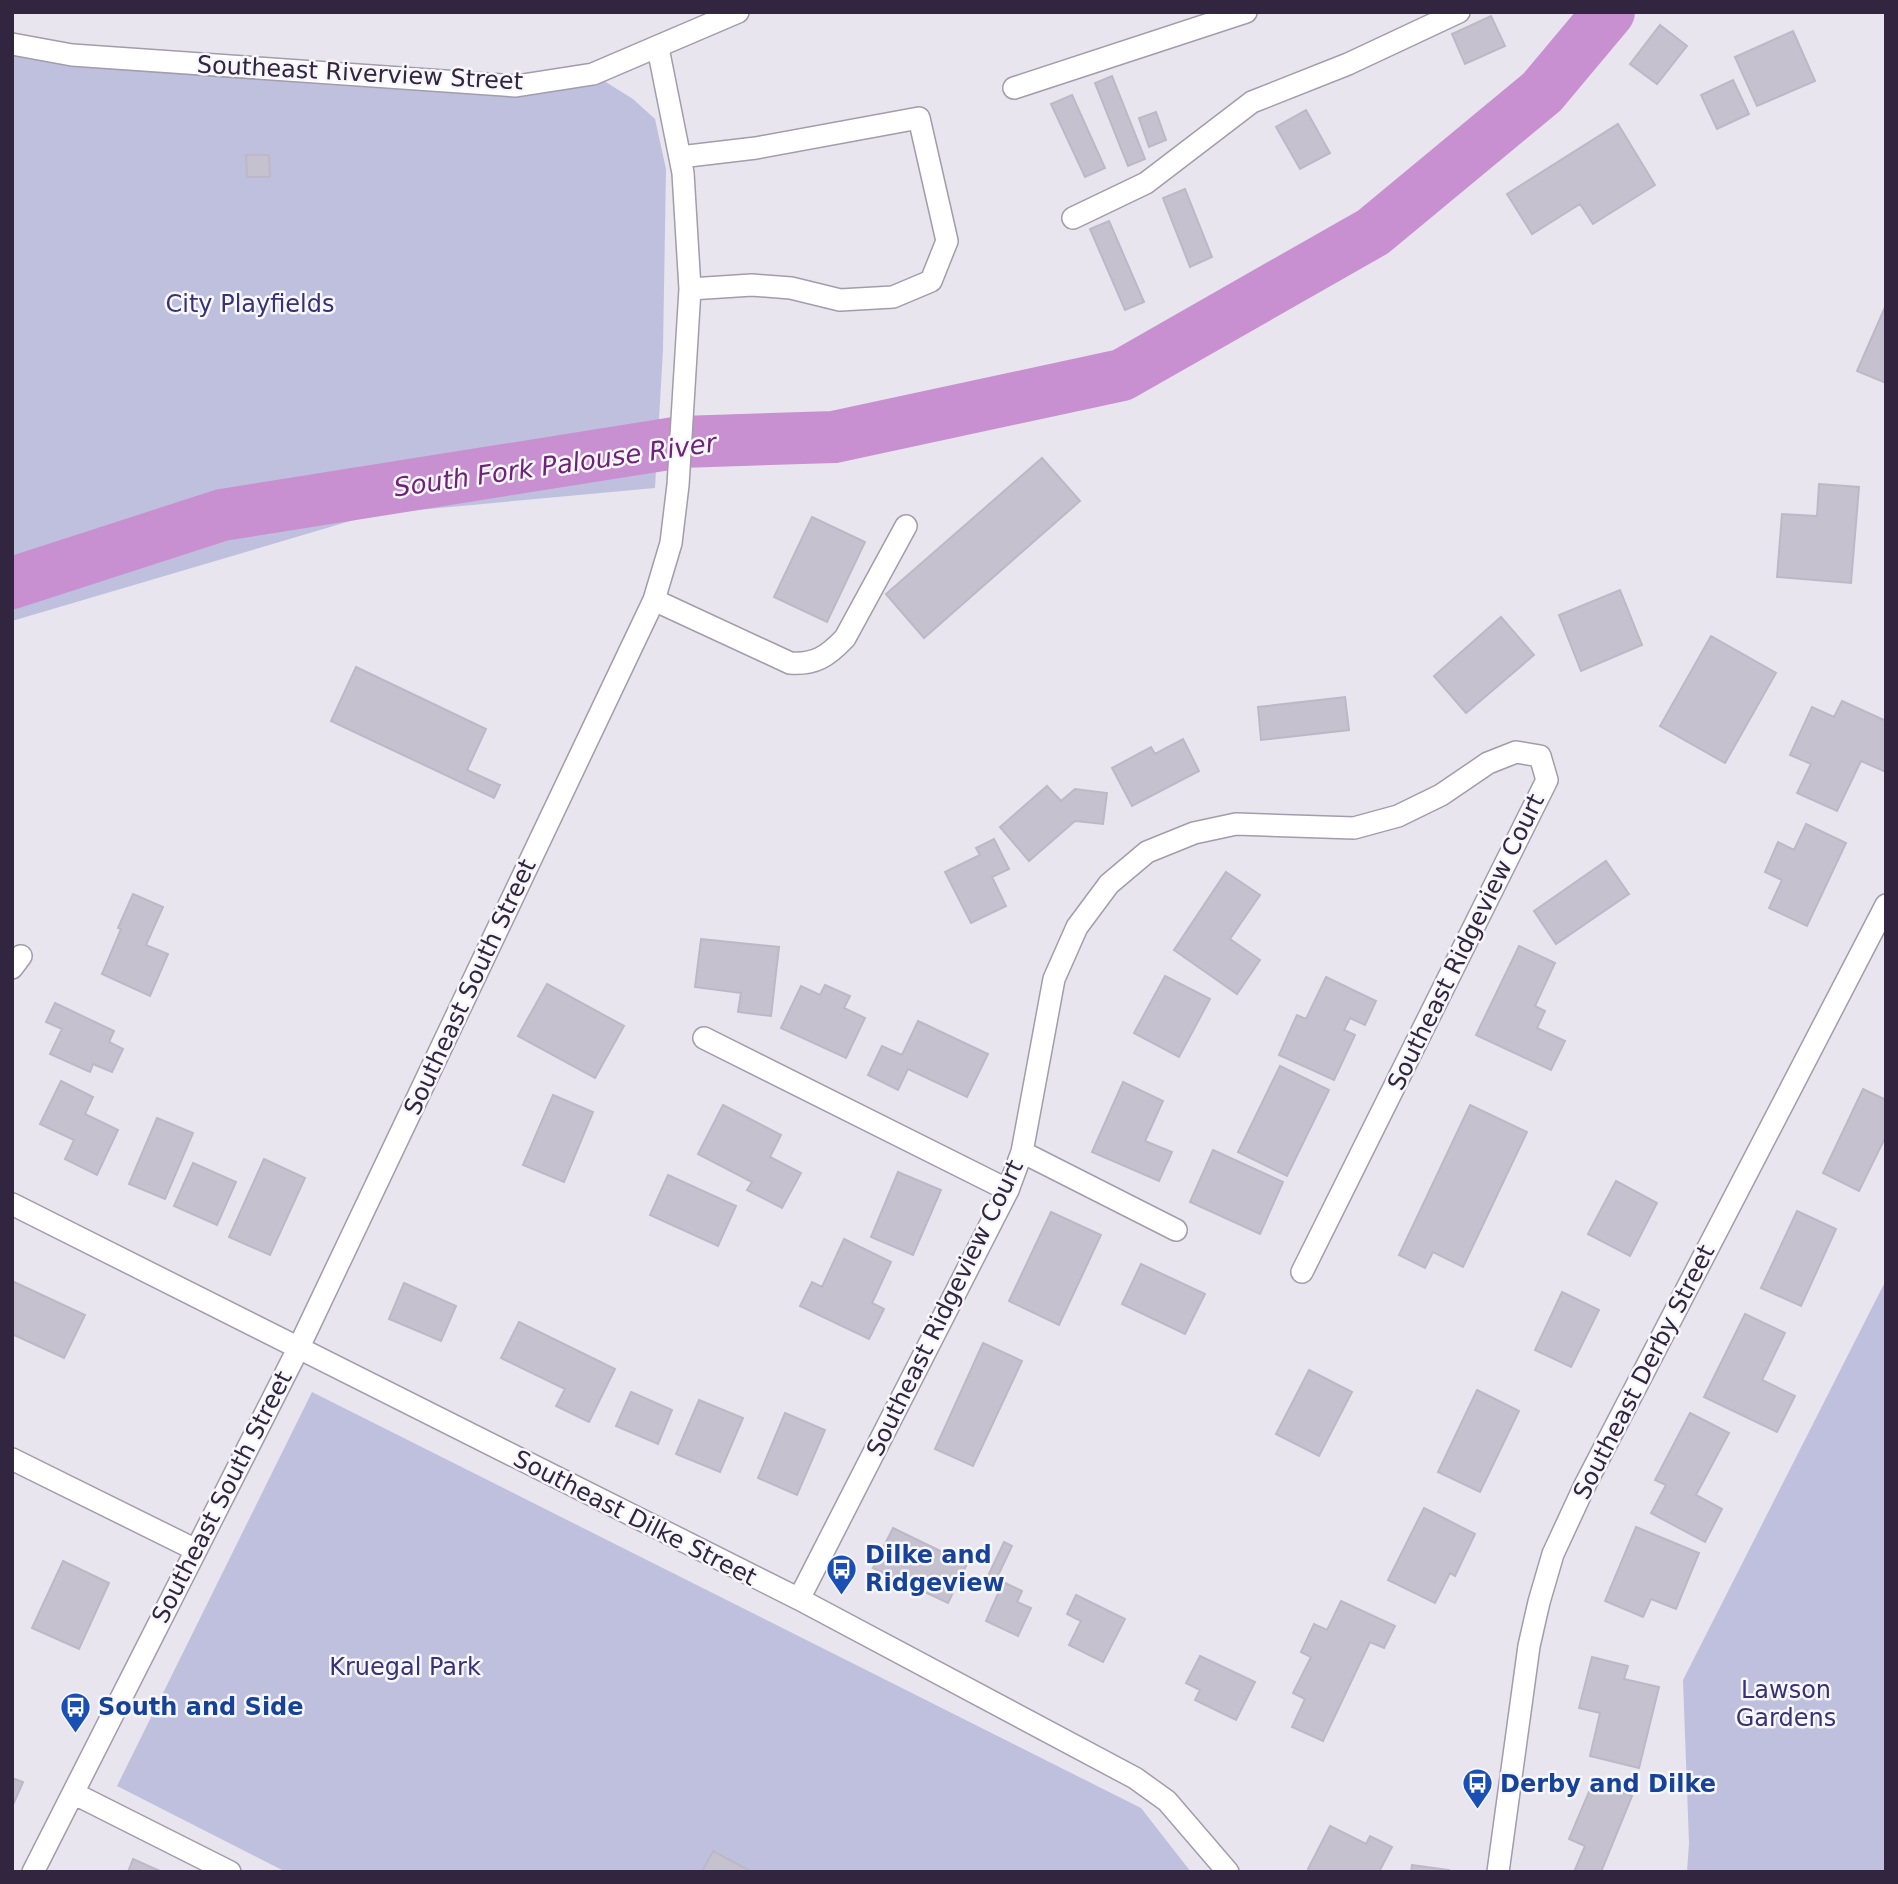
<svg xmlns="http://www.w3.org/2000/svg" width="1898" height="1884" font-family="'DejaVu Sans',sans-serif">
  <rect width="100%" height="100%" fill="#e8e5ee"/>
  <path fill="#bfc0dd" d="M 12,44 L 516,86 L 593,74 L 633,99 L 655,119 L 666,169 L 663,350 L 655,488 L 374,514 L 12,621 Z
    M 1886,1280 L 1886,1872 L 1687,1872 L 1689,1843 L 1683,1680 Z
    M 312,1392 L 1141,1808 L 1191,1872 L 286,1872 L 117,1786 Z"/>
  <g fill="none" stroke-linecap="round" stroke-linejoin="round">
    <path stroke="#c890d0" stroke-width="52" d="M 12,583 L 222,515 L 681,442 L 834,437 L 1122,375 L 1373,232 L 1542,92 L 1609,12"/>
  </g>
  <path fill="#c6c1ce" stroke="#bdb8c7" stroke-width="2" d="M 1491,16 L 1505,46 L 1465,64 L 1452,34 Z
    M 1660,25 L 1687,46 L 1657,84 L 1630,64 Z
    M 1793,31 L 1815,81 L 1757,106 L 1735,57 Z
    M 1112,76 L 1145,159 L 1128,166 L 1095,83 Z
    M 1733,80 L 1749,114 L 1717,129 L 1701,95 Z
    M 1072,95 L 1105,168 L 1085,177 L 1051,104 Z
    M 1306,110 L 1330,153 L 1300,169 L 1276,127 Z
    M 1156,112 L 1166,140 L 1149,147 L 1139,118 Z
    M 1618,124 L 1655,185 L 1593,224 L 1580,204 L 1532,234 L 1507,194 Z
    M 246,155 L 269,155 L 270,177 L 247,177 Z
    M 1185,189 L 1212,257 L 1190,267 L 1163,198 Z
    M 1109,221 L 1144,302 L 1125,310 L 1090,229 Z
    M 1886,305 L 1886,383 L 1857,371 Z
    M 1042,458 L 1080,501 L 924,638 L 886,594 Z
    M 1819,484 L 1859,487 L 1851,583 L 1777,577 L 1782,514 L 1817,516 Z
    M 812,517 L 865,542 L 827,622 L 774,597 Z
    M 1620,590 L 1642,645 L 1581,671 L 1559,615 Z
    M 1501,617 L 1534,655 L 1466,713 L 1434,676 Z
    M 1711,636 L 1776,673 L 1725,763 L 1660,726 Z
    M 356,667 L 486,729 L 467,770 L 500,785 L 494,798 L 331,721 Z
    M 1345,697 L 1349,730 L 1261,740 L 1258,707 Z
    M 1842,701 L 1886,721 L 1886,772 L 1861,761 L 1837,811 L 1797,793 L 1811,764 L 1790,755 L 1812,707 L 1834,717 Z
    M 1183,739 L 1199,771 L 1132,806 L 1112,768 L 1151,747 L 1155,754 Z
    M 1047,786 L 1061,801 L 1075,789 L 1107,793 L 1103,824 L 1075,821 L 1029,861 L 1000,827 Z
    M 1806,824 L 1846,843 L 1807,926 L 1769,908 L 1782,880 L 1765,872 L 1778,842 L 1794,850 Z
    M 994,839 L 1009,869 L 992,877 L 1006,906 L 971,923 L 945,872 L 980,855 L 976,848 Z
    M 1606,861 L 1629,894 L 1556,944 L 1534,911 Z
    M 1226,872 L 1260,895 L 1230,939 L 1260,960 L 1237,994 L 1174,950 Z
    M 133,894 L 163,907 L 146,945 L 168,954 L 150,996 L 102,974 L 121,929 L 118,928 Z
    M 701,939 L 779,947 L 771,1016 L 738,1012 L 741,993 L 695,987 Z
    M 1519,946 L 1555,963 L 1535,1006 L 1545,1011 L 1537,1028 L 1565,1041 L 1551,1070 L 1476,1035 Z
    M 1165,976 L 1210,999 L 1179,1057 L 1134,1033 Z
    M 1326,977 L 1376,1001 L 1365,1025 L 1350,1018 L 1344,1030 L 1355,1035 L 1334,1080 L 1279,1055 L 1297,1015 L 1306,1019 Z
    M 547,984 L 624,1026 L 595,1078 L 518,1036 Z
    M 825,985 L 850,996 L 844,1008 L 865,1018 L 846,1058 L 781,1028 L 801,986 L 820,995 Z
    M 55,1003 L 114,1031 L 109,1042 L 123,1049 L 112,1072 L 93,1064 L 90,1072 L 50,1054 L 62,1029 L 46,1022 Z
    M 918,1021 L 988,1054 L 967,1097 L 908,1069 L 898,1090 L 868,1075 L 882,1046 L 902,1055 Z
    M 1280,1066 L 1329,1090 L 1287,1176 L 1238,1152 Z
    M 61,1081 L 93,1097 L 85,1114 L 118,1130 L 97,1175 L 65,1159 L 74,1140 L 40,1124 Z
    M 1123,1082 L 1163,1101 L 1145,1141 L 1172,1152 L 1159,1181 L 1092,1152 Z
    M 1863,1089 L 1886,1100 L 1886,1136 L 1859,1191 L 1823,1173 Z
    M 553,1095 L 593,1112 L 564,1182 L 523,1165 Z
    M 723,1105 L 781,1135 L 770,1157 L 801,1173 L 782,1208 L 747,1190 L 752,1182 L 698,1154 Z
    M 1470,1105 L 1527,1132 L 1463,1267 L 1433,1252 L 1425,1268 L 1399,1255 Z
    M 157,1118 L 193,1133 L 165,1199 L 129,1184 Z
    M 1213,1150 L 1283,1182 L 1260,1234 L 1190,1202 Z
    M 264,1159 L 305,1178 L 270,1255 L 229,1237 Z
    M 193,1163 L 236,1182 L 217,1225 L 174,1206 Z
    M 898,1172 L 941,1190 L 913,1255 L 871,1237 Z
    M 668,1175 L 736,1206 L 718,1246 L 650,1215 Z
    M 1616,1181 L 1657,1203 L 1630,1256 L 1588,1234 Z
    M 1797,1211 L 1836,1229 L 1801,1306 L 1761,1288 Z
    M 1051,1212 L 1101,1235 L 1059,1325 L 1009,1301 Z
    M 844,1239 L 891,1262 L 872,1303 L 884,1309 L 869,1339 L 800,1306 L 812,1282 L 822,1287 Z
    M 1141,1264 L 1205,1294 L 1185,1334 L 1122,1304 Z
    M 12,1281 L 85,1315 L 64,1358 L 12,1334 Z
    M 404,1283 L 456,1306 L 441,1341 L 389,1319 Z
    M 1562,1292 L 1599,1310 L 1571,1367 L 1535,1350 Z
    M 1745,1314 L 1785,1333 L 1762,1380 L 1795,1396 L 1777,1432 L 1704,1397 Z
    M 519,1322 L 615,1369 L 589,1422 L 556,1406 L 565,1389 L 501,1358 Z
    M 983,1343 L 1022,1361 L 973,1466 L 935,1449 Z
    M 1309,1370 L 1352,1392 L 1319,1456 L 1276,1434 Z
    M 1477,1390 L 1519,1411 L 1480,1492 L 1438,1472 Z
    M 631,1392 L 672,1410 L 658,1444 L 616,1426 Z
    M 699,1400 L 743,1418 L 720,1472 L 676,1454 Z
    M 785,1413 L 825,1430 L 797,1495 L 758,1478 Z
    M 1690,1413 L 1729,1433 L 1696,1495 L 1722,1509 L 1705,1542 L 1651,1513 L 1666,1485 L 1655,1480 Z
    M 1424,1508 L 1475,1534 L 1455,1576 L 1450,1573 L 1435,1603 L 1388,1580 Z
    M 1636,1527 L 1699,1553 L 1676,1609 L 1651,1599 L 1643,1617 L 1605,1601 Z
    M 893,1528 L 967,1564 L 948,1603 L 873,1568 Z
    M 1004,1542 L 1012,1546 L 995,1582 L 987,1578 Z
    M 63,1561 L 109,1583 L 79,1649 L 32,1628 Z
    M 1003,1582 L 1022,1591 L 1017,1602 L 1031,1608 L 1018,1636 L 986,1621 Z
    M 1076,1595 L 1125,1619 L 1103,1662 L 1069,1645 L 1081,1621 L 1067,1614 Z
    M 1341,1601 L 1395,1626 L 1384,1648 L 1370,1642 L 1323,1741 L 1292,1727 L 1305,1699 L 1293,1693 L 1311,1657 L 1301,1652 L 1314,1624 L 1327,1630 Z
    M 1200,1656 L 1255,1682 L 1236,1720 L 1195,1700 L 1200,1690 L 1186,1683 Z
    M 1592,1657 L 1628,1666 L 1624,1679 L 1659,1687 L 1639,1768 L 1590,1756 L 1600,1713 L 1579,1708 Z
    M 12,1778 L 23,1782 L 12,1807 Z
    M 1594,1780 L 1632,1796 L 1601,1872 L 1574,1872 L 1585,1846 L 1569,1839 Z
    M 1330,1826 L 1366,1844 L 1370,1836 L 1392,1847 L 1379,1872 L 1312,1872 L 1308,1869 Z
    M 713,1851 L 752,1872 L 702,1872 Z
    M 133,1859 L 162,1872 L 128,1872 Z
    M 1412,1865 L 1449,1870 L 1449,1872 L 1411,1872 Z"/>
  <g fill="none" stroke-linecap="round" stroke-linejoin="round">
    <defs>
      <path id="minor" d="M 12,44 L 72,55 L 516,86 L 593,74 L 738,12
        M 1014,88 L 1246,12
        M 680,157 L 756,148 L 919,118 L 947,241 L 931,281 L 893,297 L 840,300 L 791,288 L 752,285 L 690,289
        M 1073,218 L 1146,183 L 1252,102 L 1348,64 L 1459,12
        M 654,600 L 790,663 C 815,665 828,656 845,638 L 906,526
        M 12,968 L 21,956
        M 704,1038 L 1008,1190
        M 1022,1152 L 1176,1230
        M 12,1204 L 799,1599 L 1135,1778 L 1167,1801 L 1228,1872
        M 12,1459 L 196,1550
        M 799,1599 L 1008,1190 L 1022,1152 L 1054,979 L 1077,927 L 1109,884 L 1147,852 L 1194,833 L 1236,824 L 1354,828 L 1398,816 L 1441,795 L 1488,763 L 1516,752 L 1540,756 L 1547,780 L 1302,1272
        M 73,1793 L 230,1872
        M 33,1872 L 298,1349 L 654,600 L 671,543 L 678,485 L 690,289 L 683,173 L 658,48
        M 1498,1872 L 1529,1646 L 1539,1602 L 1553,1554 L 1585,1485 L 1886,905"/>
    </defs>
    <use href="#minor" stroke="#a29cac" stroke-width="24"/>
    <use href="#minor" stroke="#fff" stroke-width="21"/>
  </g>
  <defs>
    <symbol id="bus-pin" viewBox="-11 -11 22 30"><path d="M0 17L-7.5 6A9.5 9.5 0 1 1 7.5 6Z" fill="#1a4fb4" stroke="#f7f6fa"/><path d="M-5-6H5V4H4V6H2V4H-2V6H-4V4H-5ZM-3.5-4V0h7V-4ZM-3.5 1.2v1.5H-2V1.2ZM2 1.2v1.5H3.5V1.2Z" fill="#fff"/></symbol>
  </defs>
  <g fill-rule="evenodd">
    <use href="#bus-pin" x="824" y="1552" width="35" height="47"/>
    <use href="#bus-pin" x="58" y="1690" width="35" height="47"/>
    <use href="#bus-pin" x="1460" y="1766" width="35" height="47"/>
  </g>
  <g text-anchor="middle" stroke-width="5" stroke-linejoin="round" paint-order="stroke">
    <g font-size="24" fill="#31253f" stroke="#f7f6fa">
      <text transform="translate(360 73) rotate(3)" y="8">Southeast Riverview Street</text>
      <text transform="translate(1466 942) rotate(-64)" y="8">Southeast Ridgeview Court</text>
      <text transform="translate(470 987) rotate(-65)" y="8">Southeast South Street</text>
      <text transform="translate(945 1308) rotate(-64)" y="8">Southeast Ridgeview Court</text>
      <text transform="translate(1644 1372) rotate(-63)" y="8">Southeast Derby Street</text>
      <text transform="translate(222 1497) rotate(-63)" y="8">Southeast South Street</text>
      <text transform="translate(635 1518) rotate(27)" y="8">Southeast Dilke Street</text>
    </g>
    <g font-size="24" fill="#383174" stroke="#f7f6fa">
      <text x="250" y="312">City Playfields</text>
      <text x="405" y="1675">Kruegal Park</text>
      <text x="1786" y="1698">Lawson<tspan x="1786" dy="28">Gardens</tspan></text>
    </g>
    <g font-size="24" font-weight="bold" fill="#164399" stroke="#f7f6fa" text-anchor="start">
      <text x="865" y="1563">Dilke and<tspan x="865" dy="28">Ridgeview</tspan></text>
      <text x="98" y="1715">South and Side</text>
      <text x="1500" y="1792">Derby and Dilke</text>
    </g>
    <g font-size="26" font-style="italic" fill="#702179" stroke="#f7f6fa">
      <text transform="translate(555 465) rotate(-8)" y="9">South Fork Palouse River</text>
    </g>
  </g>
  <rect width="1898" height="1884" fill="none" stroke="#31253f" stroke-width="28"/>
</svg>
